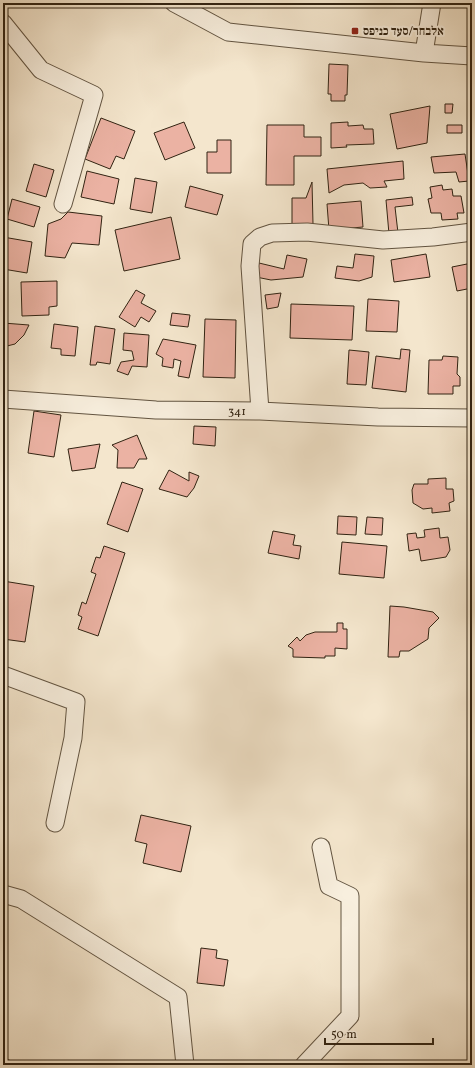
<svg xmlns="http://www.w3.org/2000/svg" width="475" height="1068" font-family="Vollkorn,'Frank Ruhl Libre',serif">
  <rect width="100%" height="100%" fill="#f4e6cd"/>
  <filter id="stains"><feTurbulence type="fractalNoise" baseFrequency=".005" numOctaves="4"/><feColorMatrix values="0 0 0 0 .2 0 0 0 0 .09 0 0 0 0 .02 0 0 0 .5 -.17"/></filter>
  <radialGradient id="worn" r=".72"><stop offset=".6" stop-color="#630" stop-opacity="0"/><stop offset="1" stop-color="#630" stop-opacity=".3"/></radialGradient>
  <path fill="#ebb2a3" stroke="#312312" d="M 329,64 L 348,65 L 347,95 L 345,95 L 345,101 L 331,101 L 331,94 L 328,94 Z
    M 445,104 L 453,104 L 452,113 L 445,113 Z
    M 430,106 L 427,143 L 397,149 L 390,114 Z
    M 101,118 L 135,131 L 124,159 L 116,156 L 110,169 L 85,159 Z
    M 184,122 L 195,148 L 165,160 L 154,133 Z
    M 348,122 L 348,126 L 363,125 L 364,129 L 373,129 L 374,144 L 346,145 L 347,147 L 331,148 L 331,123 Z
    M 267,125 L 304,125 L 304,137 L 321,137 L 321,156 L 294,156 L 294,185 L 266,185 Z
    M 447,125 L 462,125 L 462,133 L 447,133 Z
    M 217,140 L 231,140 L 231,173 L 207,173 L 207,152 L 217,152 Z
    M 465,154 L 469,181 L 459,182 L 456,172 L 434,173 L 431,157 Z
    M 403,161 L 404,179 L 384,181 L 387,187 L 370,188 L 363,183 L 344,185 L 329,193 L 327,169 Z
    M 34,164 L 54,170 L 46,197 L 26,191 Z
    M 87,171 L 119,179 L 114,204 L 81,197 Z
    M 135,178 L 157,182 L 152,213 L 130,209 Z
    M 312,182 L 313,224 L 292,224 L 292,198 L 306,198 Z
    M 442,185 L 443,190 L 452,189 L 453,196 L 461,196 L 464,213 L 457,213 L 458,219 L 442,220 L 441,213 L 431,213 L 428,199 L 432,198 L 430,187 Z
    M 190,186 L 223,195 L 217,215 L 185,207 Z
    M 412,197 L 413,205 L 395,207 L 398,233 L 389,234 L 386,200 Z
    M 12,199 L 40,207 L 34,227 L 7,219 Z
    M 361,201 L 363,227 L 329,230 L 327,204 Z
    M 68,212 L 102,216 L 99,245 L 72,243 L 65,258 L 45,256 L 48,224 L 61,219 Z
    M 171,217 L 180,259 L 124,271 L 115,230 Z
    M 3,237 L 32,242 L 27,273 L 3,269 Z
    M 355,254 L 374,256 L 372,277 L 359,281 L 335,278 L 337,266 L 353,268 Z
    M 426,254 L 430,277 L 394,282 L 391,260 Z
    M 287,255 L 307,259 L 303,277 L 271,280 L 256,277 L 259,263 L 284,269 Z
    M 472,263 L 472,288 L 457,291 L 452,267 Z
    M 57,281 L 57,306 L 49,307 L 49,315 L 22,316 L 21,282 Z
    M 136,290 L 145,295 L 141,303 L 156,311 L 149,322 L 141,317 L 135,327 L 119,317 Z
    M 281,293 L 278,307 L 267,309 L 265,295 Z
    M 368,299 L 399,301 L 397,332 L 366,331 Z
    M 291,304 L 354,306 L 352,340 L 290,338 Z
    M 172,313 L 190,315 L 188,327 L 170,325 Z
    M 205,319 L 236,320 L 235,378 L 203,377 Z
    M 3,323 L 29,325 L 24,335 L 15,344 L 3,347 L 4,339 L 3,338 Z
    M 54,324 L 78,327 L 75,356 L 61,355 L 61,349 L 51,348 Z
    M 95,326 L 115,329 L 110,364 L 97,362 L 96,365 L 90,365 Z
    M 124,333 L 149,335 L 147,367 L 132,366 L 128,375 L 117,371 L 121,362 L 134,360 L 132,351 L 123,350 Z
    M 163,339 L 196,345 L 189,378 L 178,376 L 181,361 L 174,359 L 173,368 L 162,366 L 163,358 L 156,354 Z
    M 401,349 L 410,350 L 406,392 L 372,388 L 376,356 L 400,359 Z
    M 349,350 L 369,352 L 366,385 L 347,384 Z
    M 443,356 L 458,357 L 457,374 L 460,377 L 460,386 L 453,386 L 453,394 L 428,394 L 429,360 L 442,360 Z
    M 34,411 L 61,415 L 54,457 L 28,453 Z
    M 194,426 L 216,427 L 215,446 L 193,444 Z
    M 137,435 L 147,459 L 139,459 L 134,468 L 117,468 L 118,450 L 112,445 Z
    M 100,444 L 95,468 L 72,471 L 68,449 Z
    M 169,470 L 189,481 L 189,472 L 199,476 L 194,488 L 187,497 L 159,489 Z
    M 446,478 L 446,489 L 453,489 L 454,501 L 449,503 L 450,511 L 432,513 L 432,508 L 423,509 L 413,503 L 412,490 L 414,484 L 428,484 L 428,479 Z
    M 122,482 L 143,489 L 128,532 L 107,524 Z
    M 338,516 L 357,517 L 356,535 L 337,534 Z
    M 367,517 L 383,518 L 382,535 L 365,534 Z
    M 439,528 L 440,538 L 448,537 L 450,550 L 446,557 L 421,561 L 419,549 L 409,551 L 407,534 L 416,533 L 417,538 L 425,537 L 424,530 Z
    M 273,531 L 295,535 L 293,545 L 301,546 L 299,559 L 268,553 Z
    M 342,542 L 387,546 L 384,578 L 339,574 Z
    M 104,546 L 125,553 L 98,636 L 78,629 L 82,617 L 78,615 L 82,602 L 86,604 L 96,574 L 91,572 L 96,557 L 100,558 Z
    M 3,581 L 34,586 L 25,642 L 3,639 L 3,624 L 6,603 L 3,603 Z
    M 390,606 L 404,607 L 433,612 L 439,618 L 429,628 L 428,639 L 409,651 L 400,651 L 399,657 L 388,657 Z
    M 337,623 L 343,623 L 343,629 L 347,629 L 347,649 L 335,648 L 335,656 L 325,656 L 325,658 L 293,657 L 293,649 L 288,646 L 297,637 L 300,641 L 306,635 L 315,632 L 337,632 Z
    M 141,815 L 191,826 L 181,872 L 143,863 L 147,844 L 135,841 Z
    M 201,948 L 217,950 L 216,958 L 228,960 L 224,986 L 197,983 Z
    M 3,1058 L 23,1065 L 3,1065 Z"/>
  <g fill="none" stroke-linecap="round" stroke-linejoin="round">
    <defs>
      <path id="minor" d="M 174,3 L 228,32 L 424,53 L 472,56
        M 3,23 L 41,70 L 94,95 L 63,204
        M 424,53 L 432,3
        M 3,399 L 156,410 L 260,411 L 378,417 L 472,418
        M 260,411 L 250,266 L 252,244 L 260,237 L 272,233 L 307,232 L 383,240 L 433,237 L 472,232
        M 3,675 L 76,702 L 73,738 L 55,823
        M 3,894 L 21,899 L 178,997 L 185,1065
        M 304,1065 L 350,1016 L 350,896 L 329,886 L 321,847"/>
    </defs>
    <use href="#minor" stroke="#625441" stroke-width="19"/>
    <use href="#minor" stroke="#f8efde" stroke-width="17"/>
  </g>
  <rect fill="#8f2418" stroke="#f8efde" stroke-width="1.5" x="351" y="27" width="8" height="8" rx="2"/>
  <g text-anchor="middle" stroke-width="4" stroke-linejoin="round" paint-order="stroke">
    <g font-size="12" font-weight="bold" fill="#312312" stroke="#f8efde" text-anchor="start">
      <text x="363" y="35">אלבחר/סעד כניפס</text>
    </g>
    <g font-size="12" fill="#312312" stroke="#f8efde">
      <text transform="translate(237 411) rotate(1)" y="4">341</text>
    </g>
  </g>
  <rect width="475" height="1068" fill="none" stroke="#f4e6cd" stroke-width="16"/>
  <rect x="4" y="4" width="467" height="1060" fill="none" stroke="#312312" stroke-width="2"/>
  <rect x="8" y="8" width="459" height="1052" fill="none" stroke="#312312"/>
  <path d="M325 1038v6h108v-6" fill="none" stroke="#312312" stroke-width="2"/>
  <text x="331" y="1038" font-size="12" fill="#312312" stroke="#f8efde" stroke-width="3" paint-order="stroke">50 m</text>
  <rect width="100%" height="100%" filter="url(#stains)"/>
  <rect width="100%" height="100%" fill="url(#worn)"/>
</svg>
